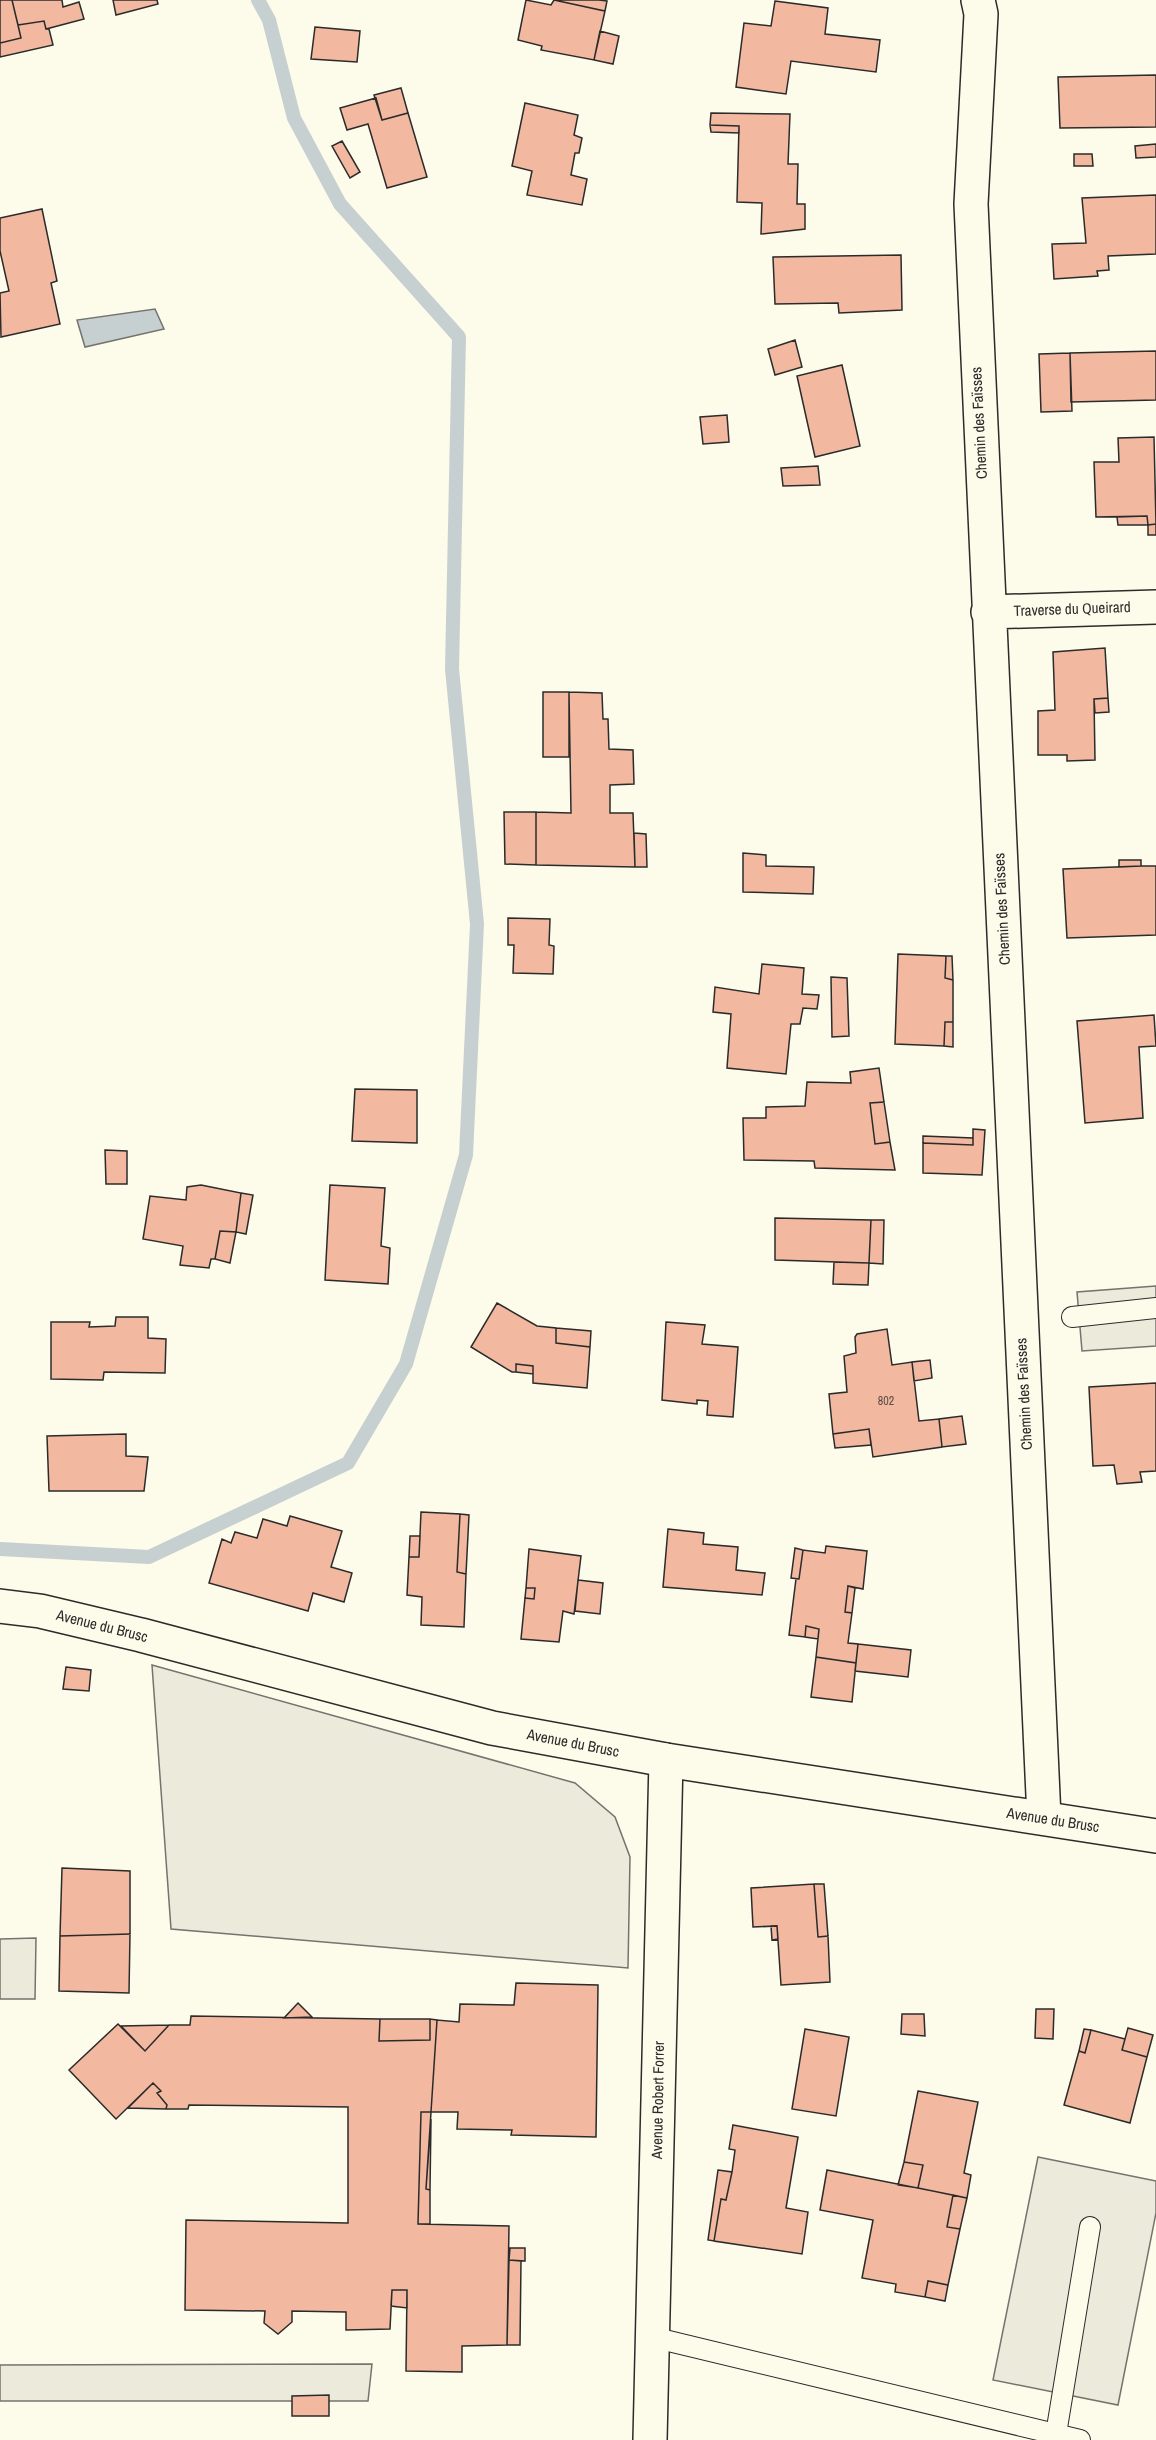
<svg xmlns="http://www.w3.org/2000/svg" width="1156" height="2440" font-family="'Archivo Narrow',sans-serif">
  <rect width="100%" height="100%" fill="#fdfbea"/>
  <path fill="#eceadb" stroke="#74746e" stroke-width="1.5" d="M 1156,1286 L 1156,1346 L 1082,1351 L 1077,1292 Z
    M 152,1665 L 575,1783 L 615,1817 L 630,1857 L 628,1968 L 171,1929 Z
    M 36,1938 L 35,1999 L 0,1999 L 0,1939 Z
    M 1038,2157 L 1156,2181 L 1156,2213 L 1118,2405 L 993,2380 Z
    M 372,2364 L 368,2401 L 0,2401 L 0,2365 Z"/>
  <path fill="#c7d0d0" stroke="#74746e" stroke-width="1.5" d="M 155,309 L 164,329 L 85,347 L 77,320 Z"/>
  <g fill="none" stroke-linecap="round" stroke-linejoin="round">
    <path stroke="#c7d0d0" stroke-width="14" d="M 0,1549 L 149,1557 L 348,1463 L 406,1364 L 466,1155 L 477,924 L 452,669 L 459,337 L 340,204 L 294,118 L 269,20 L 258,0"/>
  </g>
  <path fill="#f2b8a0" stroke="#2b2b2b" stroke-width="1.5" d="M 0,0 L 12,0 L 21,38 L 0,43 Z
    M 12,0 L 62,0 L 63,7 L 79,2 L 84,19 L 46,29 L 44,21 L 18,25 Z
    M 113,0 L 157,0 L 158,4 L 116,15 Z
    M 526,0 L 551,5 L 554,0 L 605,11 L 594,60 L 541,50 L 542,46 L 518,40 Z
    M 554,0 L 599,0 L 607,1 L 605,11 Z
    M 775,1 L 828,8 L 825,34 L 880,40 L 876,72 L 791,61 L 786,94 L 736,87 L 744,23 L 771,26 Z
    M 44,21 L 46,29 L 49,29 L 53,45 L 0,57 L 0,43 L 21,38 L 18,25 Z
    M 315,27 L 360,31 L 357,62 L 311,59 Z
    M 600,31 L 619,36 L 613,64 L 594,60 Z
    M 1156,75 L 1156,127 L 1060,128 L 1058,77 Z
    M 401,88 L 408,113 L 382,120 L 374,95 Z
    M 376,98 L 382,120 L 408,113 L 427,177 L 387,188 L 368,124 L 347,130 L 340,108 Z
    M 525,103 L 578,115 L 574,135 L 582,138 L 579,153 L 575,153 L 571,175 L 587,179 L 582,205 L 527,195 L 532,171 L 512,166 Z
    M 711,113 L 790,114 L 788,164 L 798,164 L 797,204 L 805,204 L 805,229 L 761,234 L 762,203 L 737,202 L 739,126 L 710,125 Z
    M 710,125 L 739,126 L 739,133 L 711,132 Z
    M 342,141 L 360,172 L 350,178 L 332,146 Z
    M 1156,144 L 1156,157 L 1136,158 L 1135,146 Z
    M 1074,154 L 1092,154 L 1093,166 L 1074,166 Z
    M 1156,195 L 1156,254 L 1108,256 L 1109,270 L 1097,271 L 1098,276 L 1054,279 L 1052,244 L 1086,243 L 1082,198 Z
    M 42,209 L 57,281 L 51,283 L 60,324 L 1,337 L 0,293 L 9,291 L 0,251 L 0,218 Z
    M 901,255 L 902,310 L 839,313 L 838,303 L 775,304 L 773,257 Z
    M 795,340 L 802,367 L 775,375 L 768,349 Z
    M 1156,351 L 1156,400 L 1071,402 L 1070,353 Z
    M 1070,353 L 1072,411 L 1041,412 L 1039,354 Z
    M 842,365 L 860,446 L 815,457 L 797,376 Z
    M 727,415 L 729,442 L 703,444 L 700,417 Z
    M 1154,437 L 1156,524 L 1148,525 L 1147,516 L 1096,517 L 1094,462 L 1119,462 L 1118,438 Z
    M 818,466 L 820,485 L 783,486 L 781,468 Z
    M 1147,516 L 1148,525 L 1118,525 L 1117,517 Z
    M 1156,524 L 1156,535 L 1148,535 L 1148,525 Z
    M 1105,648 L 1108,698 L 1094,699 L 1095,760 L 1067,761 L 1067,755 L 1038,755 L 1038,711 L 1055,710 L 1053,652 Z
    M 543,692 L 569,692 L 569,757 L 543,757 Z
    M 569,692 L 602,693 L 603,719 L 608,719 L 609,749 L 633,750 L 634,784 L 610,785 L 610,813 L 633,813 L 635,867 L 536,865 L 536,812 L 571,813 Z
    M 1108,698 L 1109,712 L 1095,713 L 1094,699 Z
    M 504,812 L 536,812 L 536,865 L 505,864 Z
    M 634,833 L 646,834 L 647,867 L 635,867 Z
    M 743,853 L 766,855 L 766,866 L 814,867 L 813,894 L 743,892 Z
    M 1119,860 L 1141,860 L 1141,866 L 1119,867 Z
    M 1141,866 L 1156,866 L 1156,935 L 1067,938 L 1063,869 Z
    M 508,918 L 550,919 L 549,945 L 554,946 L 553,974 L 513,973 L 514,945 L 508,945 Z
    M 898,954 L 946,956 L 945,978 L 953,980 L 953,1022 L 945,1022 L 944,1046 L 895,1044 Z
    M 946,956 L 952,956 L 953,980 L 945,978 Z
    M 762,964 L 804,968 L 802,994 L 819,995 L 817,1009 L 803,1008 L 800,1024 L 791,1024 L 786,1074 L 727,1068 L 731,1014 L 713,1012 L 715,987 L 759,994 Z
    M 831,977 L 847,978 L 849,1036 L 832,1037 Z
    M 1154,1015 L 1156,1046 L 1139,1047 L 1143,1118 L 1085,1123 L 1077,1021 Z
    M 945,1022 L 953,1022 L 953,1047 L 944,1046 Z
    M 879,1068 L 884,1102 L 870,1103 L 875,1144 L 890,1142 L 895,1170 L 815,1168 L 814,1161 L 744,1160 L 743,1118 L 766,1118 L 766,1107 L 805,1106 L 807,1082 L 851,1083 L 850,1072 Z
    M 355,1089 L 417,1090 L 417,1143 L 352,1141 Z
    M 884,1102 L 890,1142 L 875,1144 L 870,1103 Z
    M 973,1129 L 985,1130 L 982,1175 L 923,1173 L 923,1143 L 973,1145 Z
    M 923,1136 L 973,1138 L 973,1145 L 923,1143 Z
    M 105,1150 L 127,1151 L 127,1184 L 106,1184 Z
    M 201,1185 L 241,1193 L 236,1232 L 220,1231 L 215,1259 L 211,1259 L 209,1268 L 180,1265 L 183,1246 L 143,1239 L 150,1196 L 186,1200 L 187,1187 Z
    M 330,1185 L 385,1188 L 381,1246 L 390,1248 L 388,1284 L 325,1280 Z
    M 241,1193 L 253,1195 L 246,1234 L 236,1232 Z
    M 775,1218 L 871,1220 L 869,1263 L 775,1260 Z
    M 871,1220 L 884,1220 L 883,1264 L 869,1263 Z
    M 220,1231 L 236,1232 L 230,1263 L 215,1259 Z
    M 834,1262 L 869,1263 L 868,1285 L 833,1284 Z
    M 497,1303 L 537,1326 L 556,1328 L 556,1343 L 590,1347 L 587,1388 L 533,1383 L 533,1366 L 516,1364 L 516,1372 L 512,1372 L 471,1347 Z
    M 116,1317 L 148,1317 L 148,1338 L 166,1339 L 165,1373 L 104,1372 L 103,1380 L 51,1379 L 51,1322 L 90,1322 L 89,1327 L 115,1326 Z
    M 666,1322 L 705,1325 L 702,1344 L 738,1347 L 733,1417 L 707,1415 L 708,1401 L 697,1400 L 697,1404 L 662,1400 Z
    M 556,1328 L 591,1331 L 590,1347 L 556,1343 Z
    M 887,1329 L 892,1365 L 912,1362 L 919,1421 L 939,1419 L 942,1447 L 873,1457 L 869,1429 L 833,1434 L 829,1394 L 847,1392 L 844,1356 L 856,1353 L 855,1337 L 857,1334 Z
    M 930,1360 L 932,1378 L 914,1381 L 912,1362 Z
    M 516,1364 L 533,1366 L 533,1374 L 516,1372 Z
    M 1156,1383 L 1156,1471 L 1140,1472 L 1142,1482 L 1117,1484 L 1114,1465 L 1093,1466 L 1089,1387 Z
    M 962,1416 L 966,1444 L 942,1447 L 939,1419 Z
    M 869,1429 L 871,1445 L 835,1448 L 833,1434 Z
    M 126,1434 L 126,1456 L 148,1457 L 144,1491 L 49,1491 L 47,1436 Z
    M 421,1512 L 460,1514 L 457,1572 L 466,1574 L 464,1627 L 421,1625 L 422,1597 L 407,1595 L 409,1557 L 419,1557 Z
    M 460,1514 L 469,1515 L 466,1574 L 457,1572 Z
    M 290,1516 L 342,1531 L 331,1567 L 352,1573 L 344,1602 L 313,1593 L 308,1611 L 209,1583 L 222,1539 L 231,1543 L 235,1532 L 257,1538 L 263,1519 L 287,1526 Z
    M 668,1529 L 704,1533 L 703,1544 L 738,1547 L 736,1570 L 765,1573 L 762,1595 L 663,1587 Z
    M 410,1536 L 420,1536 L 419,1557 L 409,1557 Z
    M 826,1546 L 867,1551 L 863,1589 L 848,1586 L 845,1612 L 852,1613 L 848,1643 L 858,1644 L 856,1663 L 816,1657 L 819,1629 L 806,1626 L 805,1637 L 789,1635 L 796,1579 L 799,1579 L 803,1550 L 825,1553 Z
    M 795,1548 L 803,1550 L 799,1579 L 791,1578 Z
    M 529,1549 L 581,1556 L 574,1614 L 563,1611 L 559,1642 L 521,1639 L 525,1598 L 534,1599 L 535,1588 L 526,1588 Z
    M 578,1580 L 603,1583 L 600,1614 L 575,1611 Z
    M 848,1586 L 855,1588 L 852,1613 L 845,1612 Z
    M 526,1588 L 535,1588 L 534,1599 L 525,1598 Z
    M 806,1626 L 819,1629 L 818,1639 L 805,1637 Z
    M 858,1644 L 911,1650 L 908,1677 L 855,1671 Z
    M 816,1657 L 856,1663 L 852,1702 L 811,1697 Z
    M 66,1667 L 91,1670 L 89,1691 L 63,1689 Z
    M 62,1868 L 130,1871 L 130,1934 L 60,1936 Z
    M 814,1884 L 818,1937 L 828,1936 L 830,1982 L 781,1985 L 777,1926 L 753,1927 L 751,1888 Z
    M 814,1884 L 824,1884 L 828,1936 L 818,1937 Z
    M 771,1926 L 777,1926 L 778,1939 L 772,1940 Z
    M 130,1934 L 129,1993 L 59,1991 L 60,1936 Z
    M 516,1983 L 598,1985 L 596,2137 L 511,2135 L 512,2130 L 457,2129 L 458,2112 L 431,2112 L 437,2020 L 459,2022 L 460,2004 L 514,2005 Z
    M 298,2003 L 312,2017 L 284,2018 Z
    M 1036,2009 L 1054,2009 L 1053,2039 L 1035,2038 Z
    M 902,2014 L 924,2014 L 925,2036 L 901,2034 Z
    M 191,2016 L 380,2019 L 379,2041 L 430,2040 L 430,2019 L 437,2020 L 431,2112 L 421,2112 L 418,2224 L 509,2226 L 507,2345 L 462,2346 L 462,2372 L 406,2371 L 407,2290 L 392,2290 L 390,2329 L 346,2330 L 346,2312 L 292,2311 L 292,2322 L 278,2334 L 264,2323 L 265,2311 L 185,2310 L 186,2220 L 348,2223 L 348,2107 L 189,2105 L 188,2109 L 166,2109 L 167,2105 L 157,2093 L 161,2091 L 153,2083 L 116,2119 L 69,2070 L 118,2024 L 145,2051 L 169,2025 L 190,2025 Z
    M 380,2019 L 430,2019 L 430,2040 L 379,2041 Z
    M 169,2025 L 145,2051 L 121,2026 Z
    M 1128,2028 L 1153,2035 L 1147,2057 L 1122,2050 Z
    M 805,2029 L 849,2037 L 836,2116 L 792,2109 Z
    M 1084,2029 L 1091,2030 L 1085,2053 L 1079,2051 Z
    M 1091,2030 L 1125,2039 L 1122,2050 L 1147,2057 L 1130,2123 L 1064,2105 L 1079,2051 L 1085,2053 Z
    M 153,2083 L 161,2091 L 157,2093 L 167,2105 L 166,2109 L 128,2108 Z
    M 918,2091 L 978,2102 L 964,2173 L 971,2175 L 967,2198 L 918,2188 L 923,2165 L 904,2162 Z
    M 421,2112 L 431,2112 L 426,2189 L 430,2190 L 430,2224 L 418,2224 Z
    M 431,2119 L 430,2190 L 426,2189 Z
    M 733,2125 L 798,2137 L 786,2208 L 808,2212 L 802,2254 L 714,2241 L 721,2199 L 726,2200 L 732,2172 L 735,2150 L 729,2149 Z
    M 904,2162 L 923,2165 L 918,2188 L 898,2185 Z
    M 718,2170 L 732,2172 L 726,2200 L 721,2199 L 714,2241 L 708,2240 Z
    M 827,2170 L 953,2195 L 947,2227 L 960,2229 L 948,2285 L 928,2281 L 925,2297 L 895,2292 L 896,2284 L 862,2278 L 873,2220 L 820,2210 Z
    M 953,2195 L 967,2198 L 960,2229 L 947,2227 Z
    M 510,2248 L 525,2248 L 525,2261 L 509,2260 Z
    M 509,2260 L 521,2261 L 520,2345 L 507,2345 Z
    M 928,2281 L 948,2285 L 945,2301 L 925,2297 Z
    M 392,2290 L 407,2290 L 407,2308 L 391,2306 Z
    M 329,2395 L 329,2416 L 292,2416 L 292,2396 Z"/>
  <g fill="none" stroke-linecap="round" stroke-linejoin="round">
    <defs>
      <path id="service" d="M 1072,1317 L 1156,1308
        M 652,2337 L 1080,2440
        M 1056,2434 L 1090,2227"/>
      <path id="minor" d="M 978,0 L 981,14 L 971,204 L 1044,1818
        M 988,612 L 1156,607
        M 650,2440 L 666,1760"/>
      <path id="tertiary" d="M 0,1606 L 40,1611 L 141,1635 L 492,1728 L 666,1760 L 1156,1836"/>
    </defs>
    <use href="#service" stroke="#2b2b2b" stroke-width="22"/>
    <use href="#minor" stroke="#2b2b2b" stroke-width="36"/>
    <use href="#tertiary" stroke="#2b2b2b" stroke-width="36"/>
    <use href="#service" stroke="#fdfbea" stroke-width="20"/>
    <use href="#minor" stroke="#fdfbea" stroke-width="33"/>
    <use href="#tertiary" stroke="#fdfbea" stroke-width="33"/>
  </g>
  <g text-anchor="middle" stroke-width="4.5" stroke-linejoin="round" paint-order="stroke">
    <g font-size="12" fill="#5d4e48">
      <text x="886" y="1405">802</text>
    </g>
    <g font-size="15" fill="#2b2b2b" stroke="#fdfbea">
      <text transform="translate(979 423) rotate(-93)" y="5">Chemin des Faïsses</text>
      <text transform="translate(1072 609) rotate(-2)" y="5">Traverse du Queirard</text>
      <text transform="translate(1002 909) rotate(-93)" y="5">Chemin des Faïsses</text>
      <text transform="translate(1024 1394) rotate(-93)" y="5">Chemin des Faïsses</text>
      <text transform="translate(102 1626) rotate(14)" y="5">Avenue du Brusc</text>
      <text transform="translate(573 1743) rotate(11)" y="5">Avenue du Brusc</text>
      <text transform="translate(1053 1820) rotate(9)" y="5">Avenue du Brusc</text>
      <text transform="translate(658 2100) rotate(-89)" y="5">Avenue Robert Forrer</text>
    </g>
  </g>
</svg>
